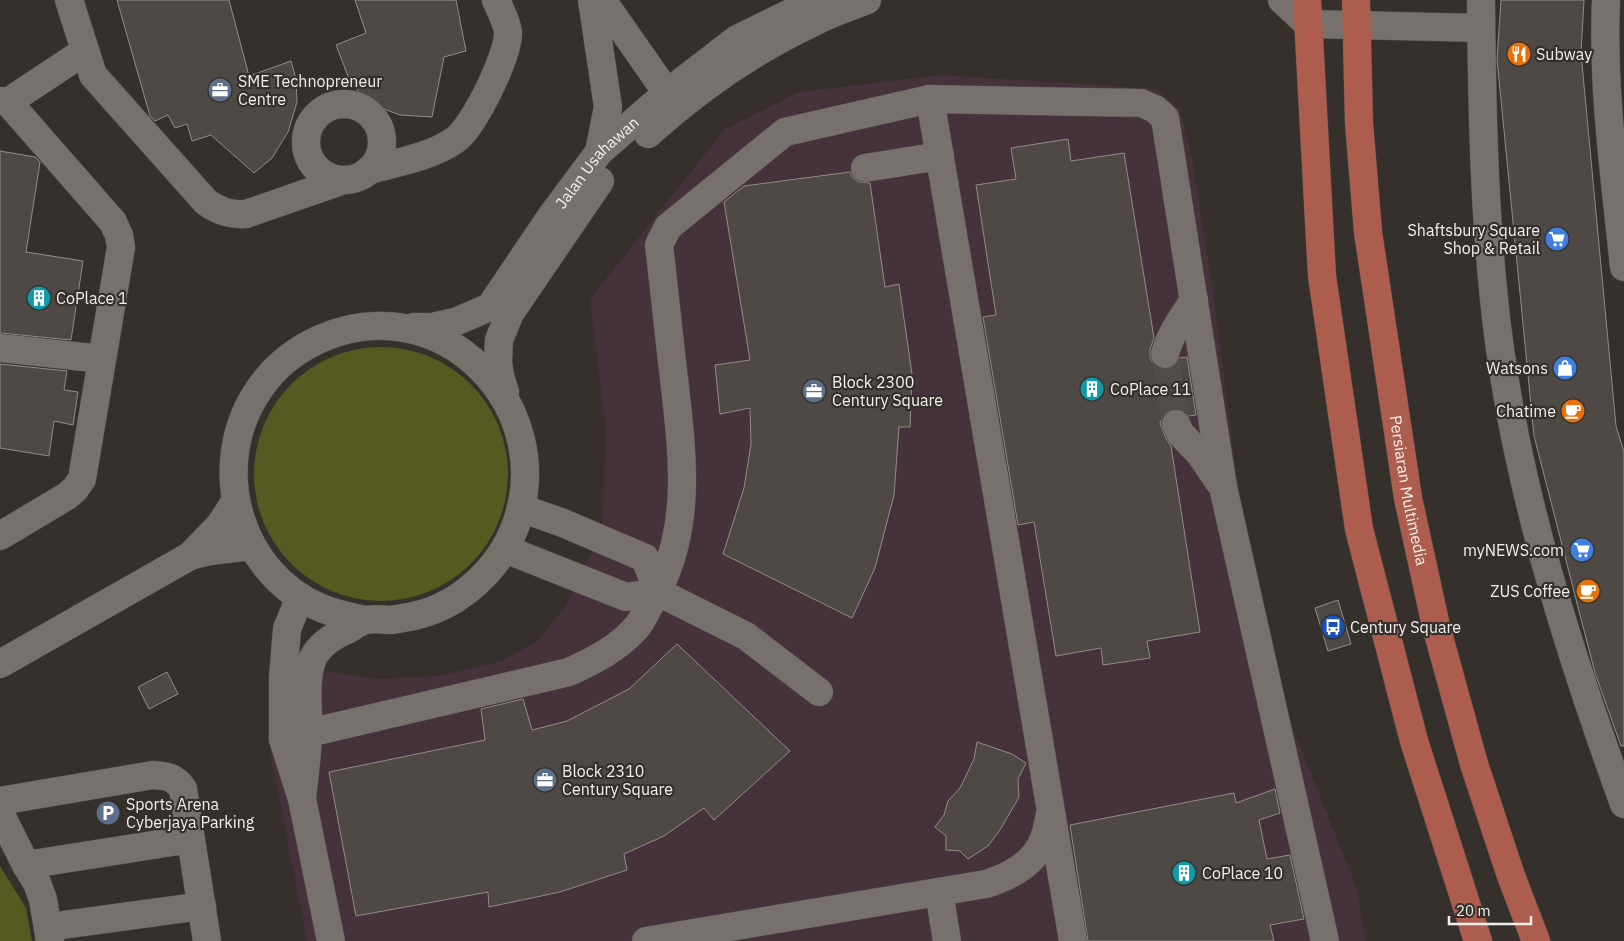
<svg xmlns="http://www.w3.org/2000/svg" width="1624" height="941" font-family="'IBM Plex Sans',sans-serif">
  <rect width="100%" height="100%" fill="#35302c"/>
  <path fill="#45323a" d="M 941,75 L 1157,89 L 1180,110 L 1191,153 L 1212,282 L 1236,472 L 1266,637 L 1292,726 L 1357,889 L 1366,941 L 307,941 L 270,751 L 274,664 L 377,679 L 438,676 L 502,661 L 536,642 L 565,608 L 601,533 L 604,494 L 605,425 L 590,299 L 725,129 L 799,92 Z"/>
  <path fill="#575a20" d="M254 474a127 127 0 1 1 254 0a127 127 0 1 1-254 0Z
    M 0,866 L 26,908 L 32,941 L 0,941 Z"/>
  <path fill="#4e4945" stroke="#928d88" d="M 117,0 L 229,0 L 249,76 L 291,61 L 296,79 L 297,102 L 288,132 L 272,158 L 254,173 L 211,135 L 192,141 L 187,124 L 175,128 L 168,115 L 155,121 L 150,116 Z
    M 355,0 L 456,0 L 466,51 L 444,57 L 432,117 L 400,115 L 379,107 L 360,94 L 348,76 L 336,45 L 366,33 Z
    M 1501,0 L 1584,0 L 1581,53 L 1616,426 L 1624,452 L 1624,746 L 1621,746 L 1595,673 L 1534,436 L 1497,59 Z
    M 1068,139 L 1071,161 L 1124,153 L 1154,338 L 1150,349 L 1150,358 L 1154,365 L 1161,369 L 1168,369 L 1175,366 L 1180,358 L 1187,357 L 1196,415 L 1189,416 L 1185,411 L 1178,409 L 1170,410 L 1164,414 L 1160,423 L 1166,439 L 1171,446 L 1200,632 L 1147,641 L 1150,658 L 1103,665 L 1101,648 L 1056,656 L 1034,522 L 1018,525 L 983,317 L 996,315 L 976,185 L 1016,179 L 1011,148 Z
    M 0,151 L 35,157 L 40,162 L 26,252 L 83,261 L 71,340 L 0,333 Z
    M 850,172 L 853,178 L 859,182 L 870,183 L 885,287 L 899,284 L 912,374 L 910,427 L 899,427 L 894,495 L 875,568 L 852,618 L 723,554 L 744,488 L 751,444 L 750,408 L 720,414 L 715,365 L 750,360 L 724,202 L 744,186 Z
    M 0,364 L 67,371 L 64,390 L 78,392 L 73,425 L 54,421 L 49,456 L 0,448 Z
    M 1338,600 L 1351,644 L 1328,651 L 1315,608 Z
    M 677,644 L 790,751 L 714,820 L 704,808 L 664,836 L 624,854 L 627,870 L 560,892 L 489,907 L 488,892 L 356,916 L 329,772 L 485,740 L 481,709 L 523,699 L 532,730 L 567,721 L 629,689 Z
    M 167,672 L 178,694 L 149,709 L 138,687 Z
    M 977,742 L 1012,754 L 1026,763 L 1018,779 L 1019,797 L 1000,830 L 988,846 L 968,859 L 960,851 L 946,850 L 946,836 L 935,827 L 944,815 L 948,801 L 960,788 L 974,759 Z
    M 1275,789 L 1280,813 L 1259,820 L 1267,859 L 1290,855 L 1304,919 L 1270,925 L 1274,941 L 1088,941 L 1070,825 L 1234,793 L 1236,803 Z"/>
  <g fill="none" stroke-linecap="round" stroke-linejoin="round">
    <path stroke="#514d49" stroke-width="28" stroke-dasharray="28 14" stroke-linecap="butt" d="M 1165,354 L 1176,424"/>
    <defs>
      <g id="minor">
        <path d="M 69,0 L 93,75 L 206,202 C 219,211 230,215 246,214 L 344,180"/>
        <path d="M 592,0 L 608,107 L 599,152"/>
        <path d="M 602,0 L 667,93 L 668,111"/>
        <path d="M 1282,0 L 1308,24 L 1481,28"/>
        <path d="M 1481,0 C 1482,109 1484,218 1497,326 C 1517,490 1568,649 1624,804"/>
        <path d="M 1606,0 C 1602,89 1615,178 1624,267"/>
        <path d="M 930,99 L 1073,941"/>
        <path d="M 0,101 L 8,102 L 113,222 L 119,235 L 121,247 L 82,479 L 75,489 L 67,496 L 0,536"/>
        <path d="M 8,102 L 85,51"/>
        <circle cx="344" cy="142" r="38"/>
        <path d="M 648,134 C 697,90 754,50 814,22 C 831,13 850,7 867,0"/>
        <path d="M 865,168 L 940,156"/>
        <path d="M 369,170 C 396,163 433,156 455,140 C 473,128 509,55 508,32 C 507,22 500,10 496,0"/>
        <path id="s1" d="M 414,327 L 432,327 L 455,322 L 490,307 L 550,218 L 599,152 L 667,93 L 737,39 L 807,5 L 838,0"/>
        <path d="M 0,348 L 102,359"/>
        <path d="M 1165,354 C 1170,334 1183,317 1194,300"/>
        <path d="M 505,392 L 500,376 L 498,361 L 499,340 L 510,313 L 600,181"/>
        <path d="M 1176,424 L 1180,433 L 1200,454 L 1219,482"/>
        <path d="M 521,508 L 563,523 L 645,558 L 658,592"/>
        <path d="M 505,549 L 626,597 L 658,592 L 746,636 L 819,692"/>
        <path d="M 190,556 L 210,551 L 252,546"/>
        <path d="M 300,597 L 287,629 L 283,678 L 283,739 L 302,799 L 331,941"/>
        <path d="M 0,664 L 190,556 L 220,525 L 235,502"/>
        <path d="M 283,739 L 569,672 C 593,661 617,649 635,629 C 642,622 646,611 651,603 C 695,530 682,450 673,370 C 668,328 664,286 659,245 L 668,227 L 785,132 L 930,99 L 1141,103 L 1155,109 L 1165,118 L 1223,487 L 1325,941"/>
        <path d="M 302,799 C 304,777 308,754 308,732 C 309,708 304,680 313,658 C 320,644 333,636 347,630 C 353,627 360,621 367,620 C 374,618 382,620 390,620 C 399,619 409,617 418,615 C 461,604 499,569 515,527 C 561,406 440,285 320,339 C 296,350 275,366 260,388 C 207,463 237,573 321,608 C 336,614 350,617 365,620"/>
        <path d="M 0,801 L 153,775 C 167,776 175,777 183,789 L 207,941"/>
        <path d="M 0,813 L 26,865 L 37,883 L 43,899 L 50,941"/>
        <path d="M 26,865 L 191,839"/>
        <path d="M 939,892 L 947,941"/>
        <path d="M 48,927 L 202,906"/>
        <path d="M 646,941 L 986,884 C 1009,877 1036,863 1044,838 C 1047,831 1048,822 1050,814"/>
      </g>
      <g id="major">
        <path d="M 1307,0 L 1322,276 L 1359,529 L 1414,741 L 1478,941"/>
        <path id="s2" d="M 1356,0 L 1359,123 L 1368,232 L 1408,498 L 1436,626 L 1474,764 L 1511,876 L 1536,941"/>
      </g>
    </defs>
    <use href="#minor" stroke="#4f4c49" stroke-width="29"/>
    <use href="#major" stroke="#4f4c49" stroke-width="29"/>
    <use href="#minor" stroke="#76716d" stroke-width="28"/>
    <use href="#major" stroke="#ad5d4d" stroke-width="28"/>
  </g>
  <defs>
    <symbol id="restaurant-disc" viewBox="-11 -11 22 22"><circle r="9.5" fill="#e8710a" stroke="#35302c"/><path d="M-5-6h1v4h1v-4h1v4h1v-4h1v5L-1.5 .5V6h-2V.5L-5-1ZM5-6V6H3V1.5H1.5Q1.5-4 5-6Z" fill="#fff"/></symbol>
    <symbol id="office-disc" viewBox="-11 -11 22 22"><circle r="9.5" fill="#5c6f8a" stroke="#35302c"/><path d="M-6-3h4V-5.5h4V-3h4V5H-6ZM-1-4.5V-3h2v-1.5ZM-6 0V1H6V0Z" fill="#fff"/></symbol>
    <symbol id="supermarket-disc" viewBox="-11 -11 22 22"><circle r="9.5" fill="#3f7fe0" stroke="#35302c"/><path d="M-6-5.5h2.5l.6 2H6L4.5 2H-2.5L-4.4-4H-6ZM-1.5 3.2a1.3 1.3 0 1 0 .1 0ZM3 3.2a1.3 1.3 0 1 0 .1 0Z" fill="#fff"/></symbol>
    <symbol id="building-disc" viewBox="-11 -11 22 22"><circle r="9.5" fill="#0f9aa8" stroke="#35302c"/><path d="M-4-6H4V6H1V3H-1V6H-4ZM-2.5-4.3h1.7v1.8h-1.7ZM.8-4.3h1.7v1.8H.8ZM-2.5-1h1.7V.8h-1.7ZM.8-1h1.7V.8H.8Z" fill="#fff"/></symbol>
    <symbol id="shop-disc" viewBox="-11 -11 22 22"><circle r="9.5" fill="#3f7fe0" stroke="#35302c"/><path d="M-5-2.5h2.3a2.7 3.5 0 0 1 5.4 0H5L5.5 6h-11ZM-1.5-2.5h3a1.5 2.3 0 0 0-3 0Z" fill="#fff"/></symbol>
    <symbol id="cafe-disc" viewBox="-11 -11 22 22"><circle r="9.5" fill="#e8710a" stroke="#35302c"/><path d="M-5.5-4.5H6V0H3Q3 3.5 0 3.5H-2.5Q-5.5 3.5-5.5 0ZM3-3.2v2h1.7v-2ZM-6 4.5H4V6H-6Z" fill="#fff"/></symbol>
    <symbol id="bus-disc" viewBox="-11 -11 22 22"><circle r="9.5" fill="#1a4fb4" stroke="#35302c"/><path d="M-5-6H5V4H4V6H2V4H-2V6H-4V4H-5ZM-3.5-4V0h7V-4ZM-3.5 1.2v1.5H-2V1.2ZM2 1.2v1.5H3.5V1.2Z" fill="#fff"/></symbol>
    <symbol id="parking-disc" viewBox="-11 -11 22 22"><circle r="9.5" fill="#5c6f8a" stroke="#35302c"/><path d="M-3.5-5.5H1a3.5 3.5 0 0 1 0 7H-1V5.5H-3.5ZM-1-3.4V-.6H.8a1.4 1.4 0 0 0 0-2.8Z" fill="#fff"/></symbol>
  </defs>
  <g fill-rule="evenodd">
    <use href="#restaurant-disc" x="1505" y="40" width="28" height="28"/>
    <use href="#office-disc" x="206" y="76" width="28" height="28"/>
    <use href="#supermarket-disc" x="1543" y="225" width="28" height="28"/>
    <use href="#building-disc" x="25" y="284" width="28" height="28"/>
    <use href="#shop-disc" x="1551" y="354" width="28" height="28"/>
    <use href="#building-disc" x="1078" y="375" width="28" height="28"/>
    <use href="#office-disc" x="800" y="377" width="28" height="28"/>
    <use href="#cafe-disc" x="1559" y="397" width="28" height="28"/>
    <use href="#supermarket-disc" x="1568" y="536" width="28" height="28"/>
    <use href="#cafe-disc" x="1574" y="577" width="28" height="28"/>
    <use href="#bus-disc" x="1319" y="613" width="28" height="28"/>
    <use href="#office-disc" x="531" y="766" width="28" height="28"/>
    <use href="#parking-disc" x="94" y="799" width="28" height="28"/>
    <use href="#building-disc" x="1170" y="859" width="28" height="28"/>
  </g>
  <g text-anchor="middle" stroke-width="4.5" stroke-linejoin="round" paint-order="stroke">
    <g font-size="16" fill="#f2efec" stroke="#35302c" text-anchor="start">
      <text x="1536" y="60">Subway</text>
      <text x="238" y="87">SME Technopreneur<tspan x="238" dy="18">Centre</tspan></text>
      <text x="1540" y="236" text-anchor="end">Shaftsbury Square<tspan x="1540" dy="18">Shop &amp; Retail</tspan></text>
      <text x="56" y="304">CoPlace 1</text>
      <text x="1548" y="374" text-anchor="end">Watsons</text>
      <text x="832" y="388">Block 2300<tspan x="832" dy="18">Century Square</tspan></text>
      <text x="1110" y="395">CoPlace 11</text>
      <text x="1556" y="417" text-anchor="end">Chatime</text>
      <text x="1564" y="556" text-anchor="end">myNEWS.com</text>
      <text x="1570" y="597" text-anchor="end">ZUS Coffee</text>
      <text x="1350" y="633">Century Square</text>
      <text x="562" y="777">Block 2310<tspan x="562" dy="18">Century Square</tspan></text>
      <text x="126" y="810">Sports Arena<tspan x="126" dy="18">Cyberjaya Parking</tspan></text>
      <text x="1202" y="879">CoPlace 10</text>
    </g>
    <g font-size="16" fill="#f2efec" stroke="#35302c">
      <text dy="6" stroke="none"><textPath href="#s1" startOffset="260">Jalan Usahawan</textPath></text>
      <text dy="6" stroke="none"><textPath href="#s2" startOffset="494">Persiaran Multimedia</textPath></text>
    </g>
  </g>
  <path d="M1449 916v8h82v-8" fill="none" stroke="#f2efec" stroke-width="2.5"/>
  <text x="1456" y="916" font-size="15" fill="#f2efec" stroke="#35302c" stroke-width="4" paint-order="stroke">20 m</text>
</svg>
